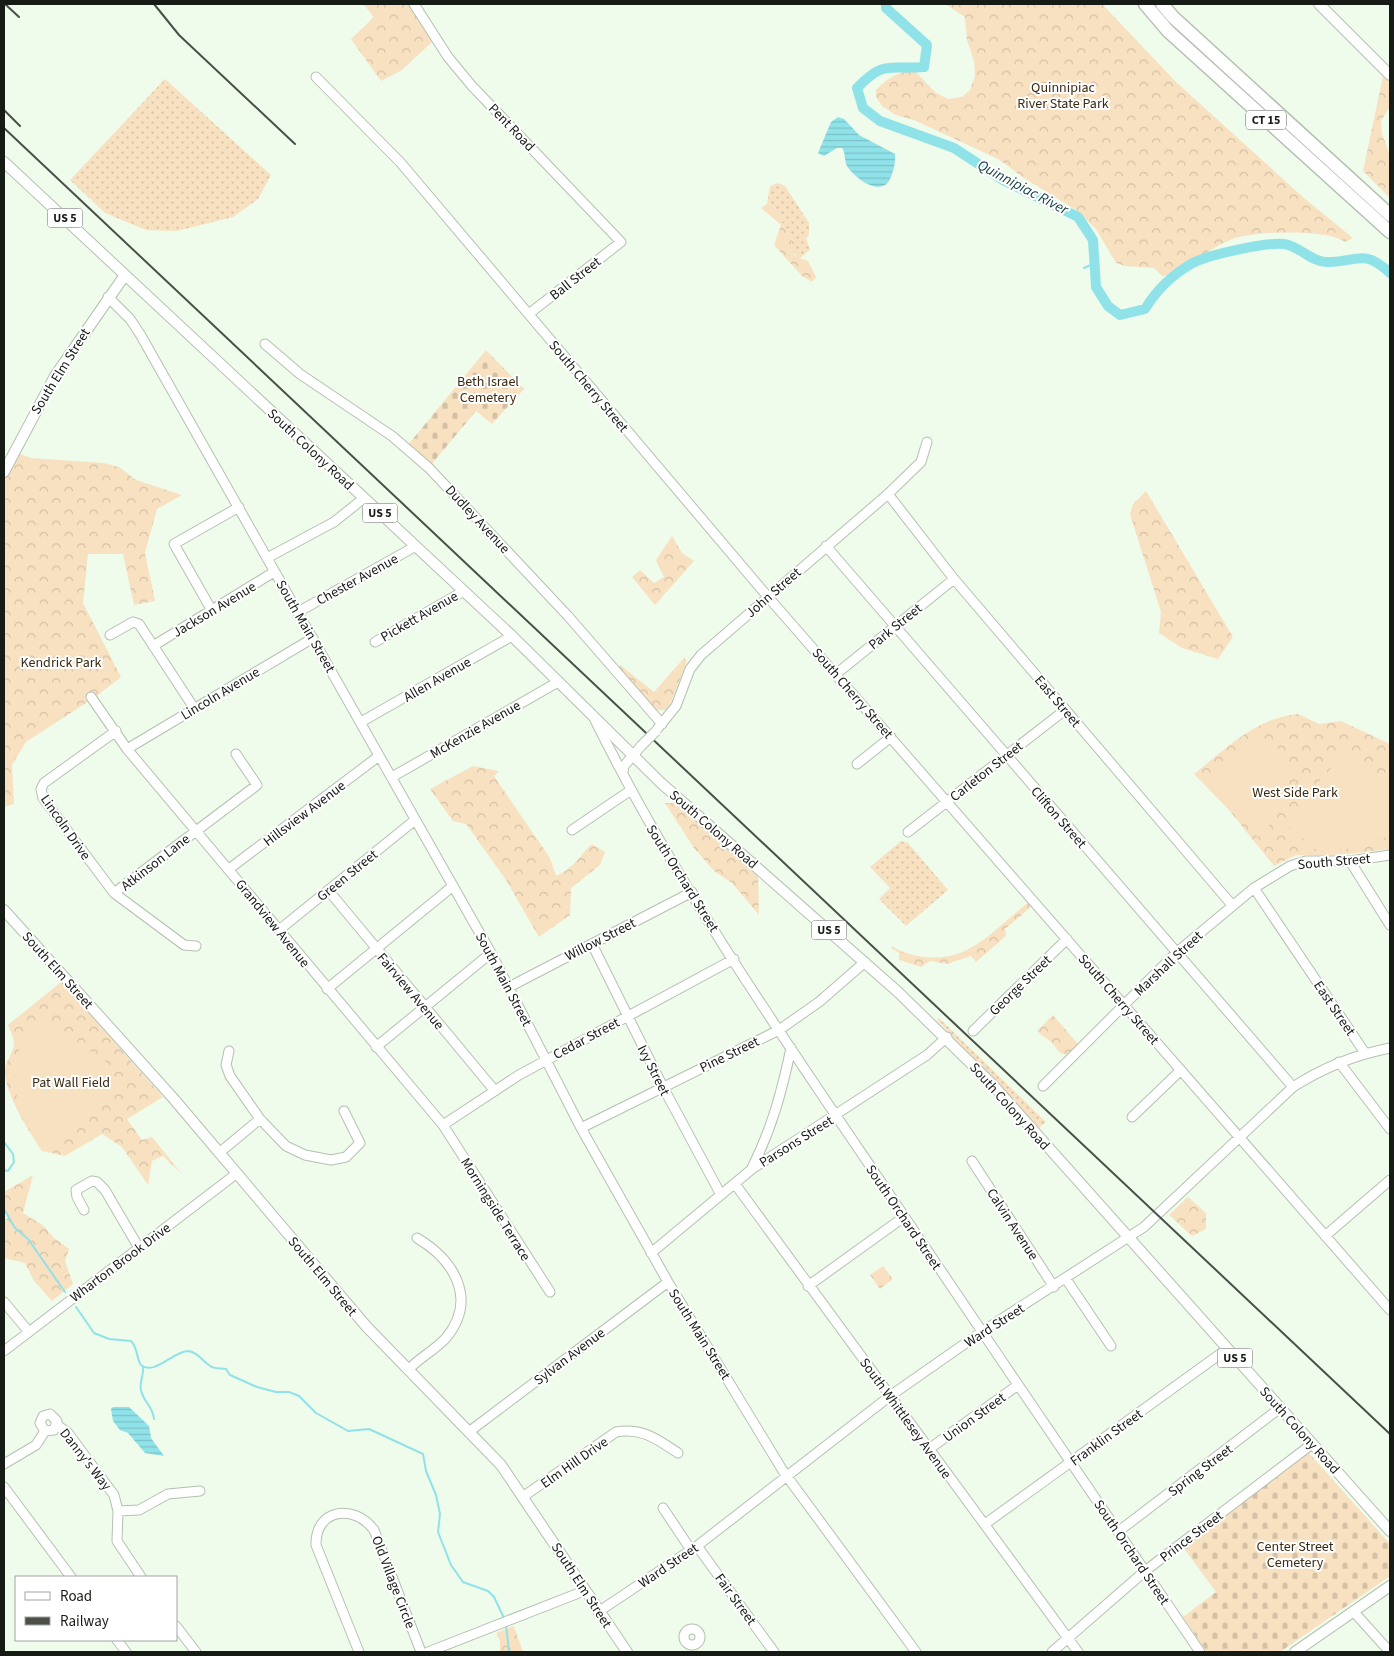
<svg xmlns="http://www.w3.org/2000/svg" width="1394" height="1656" font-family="'Source Sans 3',sans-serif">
  <defs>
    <pattern id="grass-dots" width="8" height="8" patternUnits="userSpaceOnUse" patternTransform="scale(1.25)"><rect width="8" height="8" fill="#f8e1c1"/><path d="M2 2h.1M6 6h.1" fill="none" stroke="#d4c0a5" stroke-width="1.8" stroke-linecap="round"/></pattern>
    <pattern id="forest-crowns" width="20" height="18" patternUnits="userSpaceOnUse" patternTransform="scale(1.25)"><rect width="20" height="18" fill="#f8e1c1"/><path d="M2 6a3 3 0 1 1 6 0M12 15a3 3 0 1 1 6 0" fill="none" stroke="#d4c0a5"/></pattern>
    <pattern id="cemetery-stones" width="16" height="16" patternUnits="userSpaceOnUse" patternTransform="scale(1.25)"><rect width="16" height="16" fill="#f8e1c1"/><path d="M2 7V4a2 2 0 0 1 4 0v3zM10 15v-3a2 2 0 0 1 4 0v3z" fill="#d4c0a5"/></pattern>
    <pattern id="water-rules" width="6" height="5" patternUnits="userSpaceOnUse" patternTransform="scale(1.25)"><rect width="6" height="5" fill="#90e2e9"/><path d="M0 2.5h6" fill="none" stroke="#7bc1c7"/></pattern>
  </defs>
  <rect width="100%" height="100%" fill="#effbeb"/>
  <path fill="url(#grass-dots)" d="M 165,79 L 271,175 L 258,199 L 233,217 L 177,231 L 146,230 L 105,213 L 70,180 Z
    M 778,183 L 785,186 L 809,223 L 809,235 L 806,238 L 810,250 L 800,258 L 796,256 L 791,249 L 792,240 L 772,205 L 767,204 L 770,186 Z
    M 901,841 L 908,843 L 948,890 L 906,926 L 879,899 L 890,888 L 870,867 Z
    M 939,1018 L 1046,1122 L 1039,1128 L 937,1020 Z"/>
  <path fill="url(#forest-crowns)" d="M 363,4 L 409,4 L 433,41 L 402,70 L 381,81 L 351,39 L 374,17 Z
    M 945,4 L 1102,4 L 1176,82 L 1305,199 L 1353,238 L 1345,242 C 1328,229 1257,231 1235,238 C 1230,240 1223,243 1218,246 C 1197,256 1186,276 1162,276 L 1154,268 L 1125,266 L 1116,263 L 1096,229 L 1076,210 L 1024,178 L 998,159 L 914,120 L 896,115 L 882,106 L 876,97 L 876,90 C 887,78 897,73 913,69 L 936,93 L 948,99 L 962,97 L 970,90 L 975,76 L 974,61 L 967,40 L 965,17 Z
    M 1383,76 L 1390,83 L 1390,107 L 1381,121 L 1382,134 L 1390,155 L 1390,198 L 1363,171 Z
    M 767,204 L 772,205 L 792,240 L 791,249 L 795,256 L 808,261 L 816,277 L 812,282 L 802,276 L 774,245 L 781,225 L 761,208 Z
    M 18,453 L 30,458 L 104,463 L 119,467 L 136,480 L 182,495 L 157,509 L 145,553 L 155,601 L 134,605 L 123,554 L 88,554 L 83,603 L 121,677 L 94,698 L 116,724 L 108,729 L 89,701 L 26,742 L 12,765 L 14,804 L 4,807 L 4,480 Z
    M 1146,491 L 1233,637 L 1218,659 L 1182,648 L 1159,633 L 1161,612 L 1130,514 L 1133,504 Z
    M 672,536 L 682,553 L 694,561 L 655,605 L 632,577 L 640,570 L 654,583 L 664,577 L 656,560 Z
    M 684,658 L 687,661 L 668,710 L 654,710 L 617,667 L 620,665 L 654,692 Z
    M 1298,714 L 1319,724 L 1341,721 L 1390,744 L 1390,849 L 1340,855 L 1296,855 L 1274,866 L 1229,810 L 1194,774 C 1226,749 1255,718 1298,714 Z
    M 473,766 L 499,771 L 494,776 L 550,858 L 556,876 C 572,870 580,855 592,844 L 605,852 L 600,865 L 571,888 L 570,915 L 539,937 L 506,880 L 466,824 L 453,821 L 430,789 Z
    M 665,803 L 674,803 L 758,874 L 759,915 L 732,883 L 714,871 L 694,848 Z
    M 1029,902 L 1032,906 L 1005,929 L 1006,936 L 976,962 L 971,956 L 947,964 L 930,961 L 921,967 L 899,960 L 899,953 L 891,948 L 892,946 C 910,958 940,961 960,953 C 985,943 1008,918 1029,902 Z
    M 61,982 L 163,1097 L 127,1119 L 142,1140 L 152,1137 L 182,1174 L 163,1156 L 152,1161 L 148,1185 L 122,1147 L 102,1134 L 65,1156 L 42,1151 C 29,1131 4,1094 5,1069 C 6,1060 14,1052 14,1043 C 14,1038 10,1030 8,1025 Z
    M 1053,1015 L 1078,1044 L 1069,1054 C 1058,1056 1057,1047 1050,1041 C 1046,1038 1041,1035 1037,1031 Z
    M 33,1175 L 23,1213 L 44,1226 L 53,1237 L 69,1249 L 65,1261 L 73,1284 L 52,1301 L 34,1281 L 25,1263 L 4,1258 L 4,1221 L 9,1217 L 4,1208 L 4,1192 Z
    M 1188,1197 L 1206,1213 L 1206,1229 L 1192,1236 L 1169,1215 Z
    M 883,1266 L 893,1279 L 880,1289 L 870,1275 Z
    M 514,1626 L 523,1652 L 500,1652 L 500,1641 L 496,1633 Z"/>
  <path fill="url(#cemetery-stones)" d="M 486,350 L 524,389 L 492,424 L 476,411 L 431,465 L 408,445 Z
    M 1309,1453 L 1390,1544 L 1390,1576 L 1280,1652 L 1207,1652 L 1183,1617 L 1216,1592 L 1183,1547 Z"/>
  <path fill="#f8e1c1" d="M 1264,738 C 1269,741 1276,745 1279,750 C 1282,753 1283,760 1285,764 C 1293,794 1279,817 1258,837 L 1213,787 L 1212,778 Z
    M 1342,756 C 1364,757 1383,776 1390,797 C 1393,808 1390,825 1390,836 L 1339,851 L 1318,851 L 1289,827 L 1286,819 Z
    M 41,1017 L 106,1062 L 114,1077 L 114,1085 L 101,1103 L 42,1151 C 12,1103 0,1057 41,1017 Z"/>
  <path fill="url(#water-rules)" d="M 838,117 L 844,119 L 859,135 L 895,154 C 896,161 893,174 889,181 C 878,197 853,176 847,166 C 844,160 846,153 842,148 L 837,148 L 824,156 L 818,153 L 831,122 Z
    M 113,1407 L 129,1407 L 149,1426 L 151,1438 L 164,1456 L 145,1453 L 128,1433 L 120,1430 L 113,1421 L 111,1409 Z"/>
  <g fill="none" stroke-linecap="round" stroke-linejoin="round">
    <path stroke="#90e2e9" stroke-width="2" d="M 1084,268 L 1095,263
      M 4,1142 L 13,1154 L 14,1162 L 8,1171 L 4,1170
      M 4,1209 L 15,1228 L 28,1239 L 65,1292
      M 76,1307 L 94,1333 L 109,1339 L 131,1341 C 138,1348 137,1361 141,1365 C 154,1376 174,1351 188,1351 C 198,1352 202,1361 210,1366 C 214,1369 221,1368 226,1369 L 230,1375 L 257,1387 L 276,1392 L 289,1392 L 299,1396 L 316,1413 L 348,1431 L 369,1429 L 423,1454 L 426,1471 L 436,1495 L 440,1514 L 438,1532 L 451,1565 L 463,1582 L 488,1591 L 494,1597 L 504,1618
      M 143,1367 C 144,1375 139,1382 141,1390 C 143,1402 153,1406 154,1419
      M 506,1625 L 509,1652"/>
    <path stroke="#90e2e9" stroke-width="10" d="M 886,4 L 886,8 L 927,45 L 924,67 C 889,70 885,59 857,88 L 863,108 L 880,121 L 954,148 L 1003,180 L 1078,217 L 1093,240 L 1096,287 L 1108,306 L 1120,315 L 1145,309 C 1156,291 1172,275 1191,264 C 1206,255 1267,242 1284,244 C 1299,246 1312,262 1326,262 C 1357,263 1362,247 1390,273"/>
    <defs>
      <path id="minor" d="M 414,4 L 448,57 L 472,86 L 621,242 L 530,313
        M 316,77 L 400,162 L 768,597 L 1390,1310
        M 108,297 L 130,319 L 140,334 L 491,953 L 581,1128 L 668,1282 L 783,1471 L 916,1652
        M 265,344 L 300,374 L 392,436 L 429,468 L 568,616 L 662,724
        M 888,494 L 954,579 L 1232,905
        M 826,546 L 1293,1087
        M 267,558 L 334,522 L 364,498
        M 211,609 L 174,544 L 239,507
        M 298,612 L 416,546
        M 110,635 L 133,622 L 139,624 L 194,708
        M 375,642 L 464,591
        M 153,646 L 274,572
        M 836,674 L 954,579
        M 91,697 L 127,749 L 443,1125 L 550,1292
        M 595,720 C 674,880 777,1029 877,1176 C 984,1335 1092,1494 1200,1652
        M 361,722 L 512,636
        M 658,728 L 676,706 L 690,669 L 701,655 L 888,494 L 921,462 L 927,442
        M 116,731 L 44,783 L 41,789 L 43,798 L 114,893 L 184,945 L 196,946
        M 127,749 L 313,638
        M 857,764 L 891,737
        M 623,772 L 624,766 L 641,746
        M 392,777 L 558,682
        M 572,830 L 631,790
        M 908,832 L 1065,710
        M 1350,861 L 1390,925
        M 229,869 L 379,756
        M 1254,888 L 1365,1053
        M 328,890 L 495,1091
        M 114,893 L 257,785 L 236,754
        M 279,930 L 415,820
        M 592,944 L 663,1087 L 721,1195
        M 509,987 L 692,892
        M 327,989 L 453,886
        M 973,1031 L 1067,939
        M 376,1047 L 491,953
        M 229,1051 L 226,1065 L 230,1076 L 260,1119 L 286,1146 L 305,1155 L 331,1160 L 346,1157 L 360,1143 L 344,1111
        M 1339,1062 L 1390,1129
        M 1043,1086 L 1176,953 L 1254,888 L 1290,866 L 1306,861 L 1350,861 L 1390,855
        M 1132,1117 L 1181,1070
        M 443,1125 L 519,1075 L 734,959
        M 581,1128 L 779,1030 L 819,1002 L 865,962
        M 219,1153 L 260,1119
        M 972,1161 L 1054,1287
        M 752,1168 C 772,1128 782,1091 791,1048
        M 735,1184 L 1078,1652
        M 84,1210 L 77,1197 L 76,1190 L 92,1181 L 97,1182 L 105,1190 L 139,1248
        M 1325,1236 L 1390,1180
        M 651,1253 L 752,1169 L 927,1055 L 947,1037
        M 1066,1279 L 1111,1346
        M 808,1286 L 904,1217
        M 4,1302 L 29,1332
        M 4,1351 L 236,1174
        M 408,1370 C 419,1358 435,1350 446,1338 C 478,1299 454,1260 417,1238
        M 57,1425 L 68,1433 L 114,1495 L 118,1511 L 117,1541 L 141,1577
        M 470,1431 L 668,1282
        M 929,1449 L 1018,1385
        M 4,1464 L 36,1445 L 45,1431 L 54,1430 L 57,1421 L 50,1414 L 43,1416 L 40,1423 L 45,1431
        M 4,1487 L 71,1577
        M 524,1496 L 616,1432 C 641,1427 657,1439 678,1453
        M 663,1508 L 691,1550
        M 118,1511 L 139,1510 L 168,1494 L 200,1491
        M 985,1524 L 1227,1349
        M 1119,1531 L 1280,1408
        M 697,1546 L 774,1652
        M 1353,1611 L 1390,1652
        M 598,1612 L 697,1546 L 890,1396 L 983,1331 L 1144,1227 L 1293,1087 C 1324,1067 1354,1055 1390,1048
        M 176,1626 L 196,1652
        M684 1637a8 8 0 1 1 16 0a8 8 0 1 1-16 0Z
        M 117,1640 L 126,1652
        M 359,1652 L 316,1545 C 315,1509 354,1503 374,1530 L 421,1652
        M 428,1652 L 584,1591
        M 1052,1652 L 1145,1571 L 1312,1444"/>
      <path id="major" d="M 1319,4 L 1390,75
        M 4,162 L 512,636 L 661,783 L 898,992 L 992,1084 L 1390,1531
        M 4,472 L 55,376 L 125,275
        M 4,910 L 173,1098 L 366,1326 L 501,1465 L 627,1652
        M 1295,1652 L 1390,1586"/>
      <path id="highway" d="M 1145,4 L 1168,31 L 1390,232
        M 1162,4 L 1173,17 L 1390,215"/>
    </defs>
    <use href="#minor" stroke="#b4c0b1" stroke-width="11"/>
    <use href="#major" stroke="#b4c0b1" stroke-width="12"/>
    <use href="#highway" stroke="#b4c0b1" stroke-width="15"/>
    <use href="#minor" stroke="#fff" stroke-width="9"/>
    <use href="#major" stroke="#fff" stroke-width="10"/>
    <use href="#highway" stroke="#fff" stroke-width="12"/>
    <path stroke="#4a5048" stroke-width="2" d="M 5,4 L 19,17
      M 154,4 L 179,35 L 295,144
      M 4,110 L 20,126
      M 4,128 L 1390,1434"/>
    <defs>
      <path id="minor-bridge" d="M 641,746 L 656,731"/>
    </defs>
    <use href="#minor-bridge" stroke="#b4c0b1" stroke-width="11" stroke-linecap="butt"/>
    <use href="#minor-bridge" stroke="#fff" stroke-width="9"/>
  </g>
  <g text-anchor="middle" stroke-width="4" stroke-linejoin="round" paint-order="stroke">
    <g fill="#fff" stroke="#5d5f5c" stroke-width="1">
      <rect x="1246" y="110.5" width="40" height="19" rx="4"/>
      <rect x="47.5" y="208.5" width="35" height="19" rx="4"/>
      <rect x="362.5" y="503.5" width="35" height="19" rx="4"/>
      <rect x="811.5" y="920.5" width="35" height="19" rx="4"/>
      <rect x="1217.5" y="1348.5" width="35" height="19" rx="4"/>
    </g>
    <g font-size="12" font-weight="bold" fill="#171b16">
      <text x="1266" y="124">CT 15</text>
      <text x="65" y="222">US 5</text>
      <text x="380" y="517">US 5</text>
      <text x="829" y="934">US 5</text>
      <text x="1235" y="1362">US 5</text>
    </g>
    <g font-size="14" fill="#3a2a12" stroke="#fff">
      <text x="1063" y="92">Quinnipiac<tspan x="1063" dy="16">River State Park</tspan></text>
      <text x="488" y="386">Beth Israel<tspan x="488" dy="16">Cemetery</tspan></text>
      <text x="61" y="667">Kendrick Park</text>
      <text x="1295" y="797">West Side Park</text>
      <text x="71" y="1087">Pat Wall Field</text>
      <text x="1295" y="1551">Center Street<tspan x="1295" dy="16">Cemetery</tspan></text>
    </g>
    <g font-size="14" fill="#171b16" stroke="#fff">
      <text transform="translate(512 127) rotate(46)" y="5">Pent Road</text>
      <text transform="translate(575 278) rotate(-38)" y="5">Ball Street</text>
      <text transform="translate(60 371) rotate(-58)" y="5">South Elm Street</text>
      <text transform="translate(589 386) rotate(50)" y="5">South Cherry Street</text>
      <text transform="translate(311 449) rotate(43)" y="5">South Colony Road</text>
      <text transform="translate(478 519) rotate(47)" y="5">Dudley Avenue</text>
      <text transform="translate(357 579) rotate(-29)" y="5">Chester Avenue</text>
      <text transform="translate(773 592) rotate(-41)" y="5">John Street</text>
      <text transform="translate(214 609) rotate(-31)" y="5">Jackson Avenue</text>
      <text transform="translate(419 616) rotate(-30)" y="5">Pickett Avenue</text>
      <text transform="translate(306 626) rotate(60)" y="5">South Main Street</text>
      <text transform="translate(895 626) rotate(-39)" y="5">Park Street</text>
      <text transform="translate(437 679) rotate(-30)" y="5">Allen Avenue</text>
      <text transform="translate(220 693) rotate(-31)" y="5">Lincoln Avenue</text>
      <text transform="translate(853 693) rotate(49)" y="5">South Cherry Street</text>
      <text transform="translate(1058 701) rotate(50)" y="5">East Street</text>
      <text transform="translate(475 729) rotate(-30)" y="5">McKenzie Avenue</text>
      <text transform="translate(986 771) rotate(-38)" y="5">Carleton Street</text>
      <text transform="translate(304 813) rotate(-37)" y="5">Hillsview Avenue</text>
      <text transform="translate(1059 817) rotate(49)" y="5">Clifton Street</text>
      <text transform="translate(66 827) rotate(55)" y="5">Lincoln Drive</text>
      <text transform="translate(714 829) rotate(41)" y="5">South Colony Road</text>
      <text transform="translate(1334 861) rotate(-5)" y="5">South Street</text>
      <text transform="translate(155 862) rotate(-38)" y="5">Atkinson Lane</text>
      <text transform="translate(347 875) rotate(-39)" y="5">Green Street</text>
      <text transform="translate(683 878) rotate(58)" y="5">South Orchard Street</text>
      <text transform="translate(273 923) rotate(51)" y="5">Grandview Avenue</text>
      <text transform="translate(600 939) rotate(-27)" y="5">Willow Street</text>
      <text transform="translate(1168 963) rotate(-43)" y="5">Marshall Street</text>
      <text transform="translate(58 970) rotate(48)" y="5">South Elm Street</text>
      <text transform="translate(504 979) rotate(62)" y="5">South Main Street</text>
      <text transform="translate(1020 985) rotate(-44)" y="5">George Street</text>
      <text transform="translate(411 991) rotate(50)" y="5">Fairview Avenue</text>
      <text transform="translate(1119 999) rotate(49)" y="5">South Cherry Street</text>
      <text transform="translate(1335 1008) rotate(56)" y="5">East Street</text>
      <text transform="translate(586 1038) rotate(-28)" y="5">Cedar Street</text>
      <text transform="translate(729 1054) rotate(-26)" y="5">Pine Street</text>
      <text transform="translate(654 1070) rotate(63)" y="5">Ivy Street</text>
      <text transform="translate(1010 1106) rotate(48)" y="5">South Colony Road</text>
      <text transform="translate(796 1141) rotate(-32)" y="5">Parsons Street</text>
      <text transform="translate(496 1209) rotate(58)" y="5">Morningside Terrace</text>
      <text transform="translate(904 1217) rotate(56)" y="5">South Orchard Street</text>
      <text transform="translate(1013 1224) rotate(57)" y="5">Calvin Avenue</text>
      <text transform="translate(120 1262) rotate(-37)" y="5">Wharton Brook Drive</text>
      <text transform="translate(323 1276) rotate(50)" y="5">South Elm Street</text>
      <text transform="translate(994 1325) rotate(-33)" y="5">Ward Street</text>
      <text transform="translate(700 1334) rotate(58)" y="5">South Main Street</text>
      <text transform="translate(569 1356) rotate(-37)" y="5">Sylvan Avenue</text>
      <text transform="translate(974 1417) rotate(-36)" y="5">Union Street</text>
      <text transform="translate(906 1418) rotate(54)" y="5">South Whittlesey Avenue</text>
      <text transform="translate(1300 1430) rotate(48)" y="5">South Colony Road</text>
      <text transform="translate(1106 1437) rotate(-36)" y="5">Franklin Street</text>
      <text transform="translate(86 1459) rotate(52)" y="5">Danny's Way</text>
      <text transform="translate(574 1462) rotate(-35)" y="5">Elm Hill Drive</text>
      <text transform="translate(1200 1470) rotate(-37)" y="5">Spring Street</text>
      <text transform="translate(1191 1536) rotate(-37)" y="5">Prince Street</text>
      <text transform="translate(1132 1552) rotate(56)" y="5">South Orchard Street</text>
      <text transform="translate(668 1565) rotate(-34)" y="5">Ward Street</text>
      <text transform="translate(394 1582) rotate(69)" y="5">Old Village Circle</text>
      <text transform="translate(582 1585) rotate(57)" y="5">South Elm Street</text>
      <text transform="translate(736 1599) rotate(54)" y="5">Fair Street</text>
    </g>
    <g font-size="15" font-style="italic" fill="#1a4144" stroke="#fff">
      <text transform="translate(1023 187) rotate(28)" y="5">Quinnipiac River</text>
    </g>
  </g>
  <rect width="1394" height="1656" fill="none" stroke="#171b16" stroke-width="10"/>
  <rect x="15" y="1576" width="162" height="65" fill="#ffffff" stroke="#a2a4a2"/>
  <rect x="25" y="1592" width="25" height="8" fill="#ffffff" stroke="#a2a4a2"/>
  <text x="60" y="1601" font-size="15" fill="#171b16">Road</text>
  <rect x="25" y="1617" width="25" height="8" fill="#4a5048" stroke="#a2a4a2"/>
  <text x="60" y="1626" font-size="15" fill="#171b16">Railway</text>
</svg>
